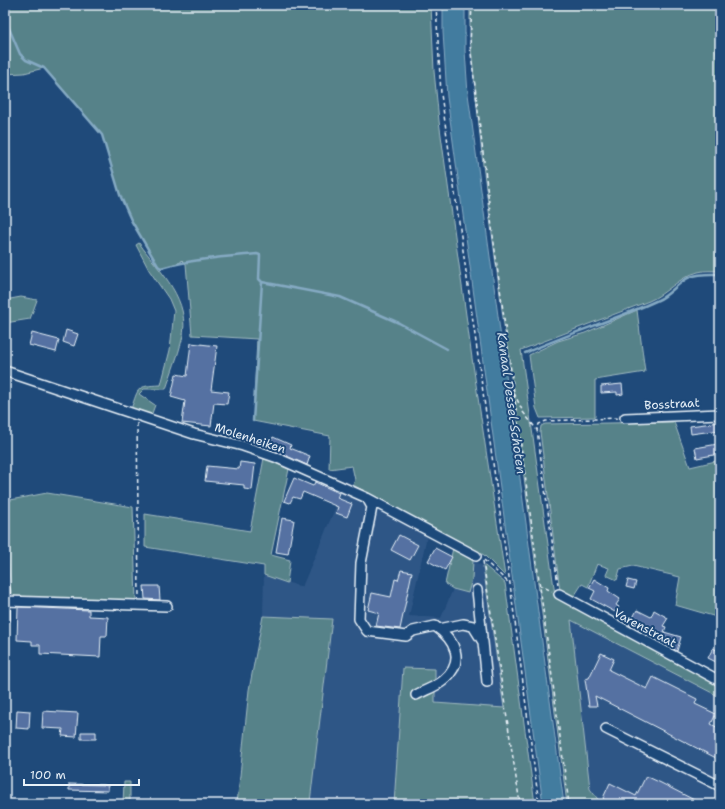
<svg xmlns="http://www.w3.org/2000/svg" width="725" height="809" font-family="'Shantell Sans',sans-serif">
  <rect width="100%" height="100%" fill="#1f4a7a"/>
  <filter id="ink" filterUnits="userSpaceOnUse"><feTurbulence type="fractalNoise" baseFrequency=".025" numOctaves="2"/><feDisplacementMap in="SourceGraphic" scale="8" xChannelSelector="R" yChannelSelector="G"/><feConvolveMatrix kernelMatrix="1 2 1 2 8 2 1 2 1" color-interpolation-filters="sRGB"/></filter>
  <g filter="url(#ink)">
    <path fill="#2f5686" d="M 342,492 L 427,536 L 409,616 L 441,618 L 453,589 L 468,593 L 472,579 L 473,561 L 483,566 L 504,709 L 434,703 L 403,668 L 394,804 L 310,802 L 332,620 L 263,616 L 264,575 L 302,587 Z
      M 571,620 L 720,697 L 720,804 L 596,804 L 600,802 L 590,789 Z"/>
    <path fill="#578289" stroke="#a0bac0" d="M 5,5 L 431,5 L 434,71 L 439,121 L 472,358 L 505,576 L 484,555 L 353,485 L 355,480 L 352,466 L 329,469 L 330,436 L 253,421 L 257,339 L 192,335 L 186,264 L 182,260 L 181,262 L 161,268 L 158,266 L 131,220 L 120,195 L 102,135 L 44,68 L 24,73 L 5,74 Z
      M 470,5 L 720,5 L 720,47 L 715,48 L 720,68 L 720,271 C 713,271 705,270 698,272 C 679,277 666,294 649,301 L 521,350 L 555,595 L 720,684 L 720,697 L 571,620 L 590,789 L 600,802 L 596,804 L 567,804 L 483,165 L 470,38 Z
      M 139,243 C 160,272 192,300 182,340 C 178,356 171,373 166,389 L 144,389 L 139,394 L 155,405 L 151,416 L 131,409 C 139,387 136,386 161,385 L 170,350 L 174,311 L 169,299 L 149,270 L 136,245 Z
      M 21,297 L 37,300 L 30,319 L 5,323 L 5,300 Z
      M 637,310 L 645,372 L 595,380 L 595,417 L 540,418 L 536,408 L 529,355 L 558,341 L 585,333 Z
      M 674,422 L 690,467 L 720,460 L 720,618 L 675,605 L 680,577 L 633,566 L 620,569 L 617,580 L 606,575 L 609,568 L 597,564 L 588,587 L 582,584 L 573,598 L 560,591 L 540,432 L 541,426 L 545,424 Z
      M 264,458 L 289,469 L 271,555 L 290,560 L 287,583 L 264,575 L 264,566 L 145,547 L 145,514 L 250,531 Z
      M 47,493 L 133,507 L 136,601 L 16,597 L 11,593 L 5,522 L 5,501 Z
      M 453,548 L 473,561 L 472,579 L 468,593 L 453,589 L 445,584 Z
      M 483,566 L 485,566 L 505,583 L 535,804 L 394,804 L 403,668 L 435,669 L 435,703 L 504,708 Z
      M 263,616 L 332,619 L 310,802 L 326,804 L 237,804 L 249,690 Z
      M 124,782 L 130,782 L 130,804 L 123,804 Z"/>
    <path fill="#437b9f" stroke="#85aac3" d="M 443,5 L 465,5 L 465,51 L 468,94 L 564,804 L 543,804 L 447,97 L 443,32 Z"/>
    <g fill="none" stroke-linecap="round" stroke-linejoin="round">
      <path stroke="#85aac3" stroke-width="2.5" d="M 5,19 L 20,54 L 26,60 L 44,68 L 102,135 L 120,195 L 131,220 L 158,266 L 161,268 C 193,259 225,257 257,254 L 260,255 L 259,279 L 262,282 L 340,297 L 399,323 L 447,349
        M 525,353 C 569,333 615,320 658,300 C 670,295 678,282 690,277 C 700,273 709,274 720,274
        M 253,421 L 262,282"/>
    </g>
    <path fill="#5571a2" stroke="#e8f1f8" d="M 66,330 L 78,334 L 74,346 L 63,342 Z
      M 32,333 L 59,340 L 56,352 L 29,345 Z
      M 191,343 L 217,346 L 211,390 L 229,392 L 227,404 L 214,403 L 211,426 L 182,423 L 185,401 L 171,397 L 176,374 L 187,376 Z
      M 622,384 L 623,394 L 617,395 L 617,392 L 601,393 L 601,386 Z
      M 720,422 L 720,430 L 691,434 L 690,426 Z
      M 273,437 L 291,445 L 290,448 L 310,456 L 307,465 L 268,448 Z
      M 718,444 L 719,454 L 697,458 L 695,448 Z
      M 240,462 L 255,464 L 252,490 L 244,489 L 244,485 L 205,481 L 207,466 L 239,469 Z
      M 294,478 L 313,486 L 315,482 L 339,493 L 337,498 L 352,504 L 347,517 L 336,513 L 338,507 L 303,492 L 300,499 L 293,497 L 290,503 L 284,501 Z
      M 282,518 L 294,520 L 288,554 L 276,552 Z
      M 399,535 L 418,545 L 410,560 L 391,550 Z
      M 435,548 L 452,557 L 445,570 L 428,561 Z
      M 401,570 L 412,572 L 400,629 L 376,626 L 379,613 L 368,610 L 372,593 L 391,597 L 395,579 L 398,580 Z
      M 594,579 L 609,588 L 608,591 L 620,599 L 616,605 L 619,607 L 615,612 L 591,599 L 595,591 L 589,588 Z
      M 628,580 L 636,582 L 634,589 L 626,587 Z
      M 144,586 L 159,586 L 160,600 L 145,599 Z
      M 18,607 L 89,610 L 89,616 L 108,617 L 107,636 L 101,636 L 100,657 L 40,654 L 40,645 L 32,645 L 32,641 L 17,640 Z
      M 637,610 L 651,617 L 654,610 L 668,618 L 663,626 L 666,627 L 664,632 L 681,637 L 677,651 L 668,646 L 670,640 L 640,623 L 637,629 L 629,625 Z
      M 713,648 L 720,652 L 720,664 L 708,658 Z
      M 601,653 L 614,659 L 609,670 L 647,689 L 653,677 L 697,699 L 695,704 L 716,714 L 711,724 L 720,729 L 720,760 L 595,696 L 597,706 L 589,706 L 585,679 L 589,678 Z
      M 17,710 L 30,711 L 29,729 L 16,728 Z
      M 43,711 L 78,713 L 76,737 L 62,736 L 63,729 L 42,728 Z
      M 81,732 L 96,732 L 96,739 L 81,739 Z
      M 646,776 L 661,783 L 702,804 L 607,804 L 603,798 L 610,783 L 636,796 Z
      M 69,784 L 104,785 L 108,786 L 108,791 L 69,790 Z"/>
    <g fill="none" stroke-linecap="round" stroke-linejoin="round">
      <defs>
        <path id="minor" d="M 5,371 L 194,434 L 243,446 L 275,457 L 367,498 L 476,556
          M 625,418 L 720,414
          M 367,498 L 372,507 L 361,563 L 359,619 L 367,631 L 406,636 L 413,631 L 435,626 C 455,640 466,661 444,680 C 436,687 425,690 416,695
          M 5,590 L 5,619
          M 477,590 L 482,637
          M 559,594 L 720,681
          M 6,601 L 167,606
          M 439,629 L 463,624 L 473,626 L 483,642 L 487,682
          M 606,729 L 720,786"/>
      </defs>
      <use href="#minor" stroke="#e8f1f8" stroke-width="12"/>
      <path stroke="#e8f1f8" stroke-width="1.5" stroke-dasharray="4 3" stroke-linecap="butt" d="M 436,5 L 441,94 L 510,584 L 539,804
        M 472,5 L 470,45 L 493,236 L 569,804
        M 514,393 L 523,412 L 537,430
        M 137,423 L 139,598
        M 484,560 L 510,584
        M 483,561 L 520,804
        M 539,585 L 552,591
        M 558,585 L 537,430 L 539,424 L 546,421 L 618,418"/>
      <use href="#minor" stroke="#1f4a7a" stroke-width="9"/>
    </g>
  </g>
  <g text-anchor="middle" stroke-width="4" stroke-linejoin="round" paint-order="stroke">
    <g font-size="12" fill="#e8f1f8" stroke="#1f4a7a">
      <text transform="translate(672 404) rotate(-3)" y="4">Bosstraat</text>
      <text transform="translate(250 438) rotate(18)" y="4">Molenheiken</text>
      <text transform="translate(645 628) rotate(28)" y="4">Varenstraat</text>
    </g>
    <g font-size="13" font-style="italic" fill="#cfdfeb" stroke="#1f4a7a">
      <text transform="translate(512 403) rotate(82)" y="5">Kanaal Dessel-Schoten</text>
    </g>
  </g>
  <rect width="725" height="809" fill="none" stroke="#1f4a7a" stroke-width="20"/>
  <rect x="10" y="10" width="705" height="789" fill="none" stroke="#e8f1f8" stroke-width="1.5" filter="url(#ink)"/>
  <path d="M24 779v6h115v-6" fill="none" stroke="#e8f1f8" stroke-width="2"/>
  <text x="30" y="779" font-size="12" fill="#e8f1f8" stroke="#1f4a7a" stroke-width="3" paint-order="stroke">100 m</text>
</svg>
